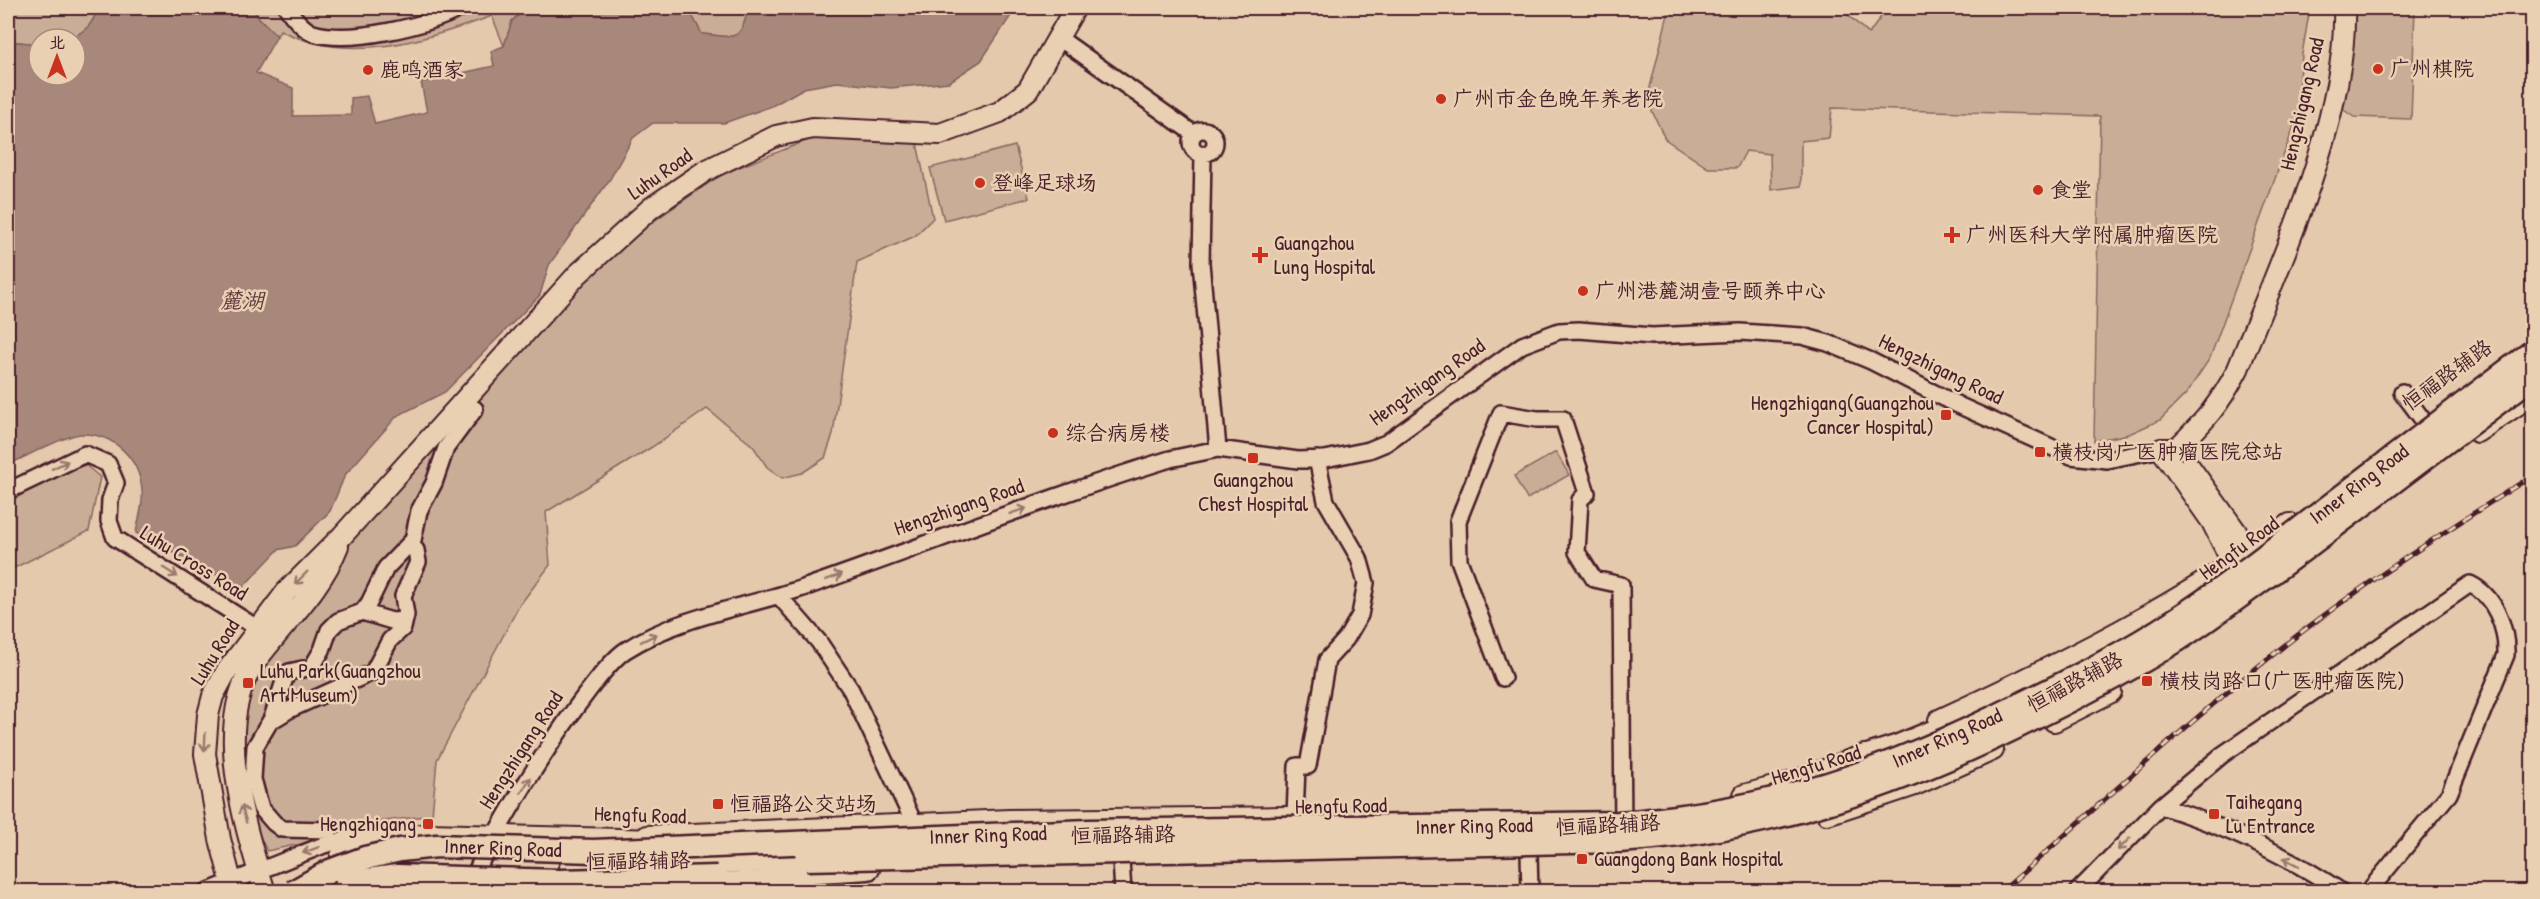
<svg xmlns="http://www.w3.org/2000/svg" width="2540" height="899" font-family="'Patrick Hand','LXGW WenKai TC',sans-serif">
  <rect width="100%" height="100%" fill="#e4c9ad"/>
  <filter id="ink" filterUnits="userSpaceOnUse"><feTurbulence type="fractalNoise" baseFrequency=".0167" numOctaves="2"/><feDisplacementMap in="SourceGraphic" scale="12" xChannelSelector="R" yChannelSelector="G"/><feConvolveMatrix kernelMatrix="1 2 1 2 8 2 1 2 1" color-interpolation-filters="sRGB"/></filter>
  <g filter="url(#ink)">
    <path fill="#caad97" stroke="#8a6661" stroke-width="1.5" d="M 8,8 L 97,8 C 91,39 66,39 39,39 L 39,44 L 8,41 Z
      M 254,8 L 526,8 L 512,21 L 504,46 L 492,16 C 425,41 348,65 280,30 L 277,36 L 258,17 Z
      M 688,8 L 748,8 C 741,46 732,36 702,34 Z
      M 1676,8 L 1840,8 L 1869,34 L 1887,8 L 2310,8 L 2302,54 L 2297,118 L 2210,358 L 2186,394 L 2160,420 L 2129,434 L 2094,441 L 2100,116 L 1832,108 L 1829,138 L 1801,141 L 1801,186 L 1771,190 L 1770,154 L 1746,151 L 1737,168 L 1708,168 L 1665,139 L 1647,100 L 1668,14 Z
      M 2350,8 L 2415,8 L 2411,119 L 2354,117 L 2338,106 Z
      M 811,139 L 917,143 L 933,218 L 915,236 L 857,262 L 833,434 L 825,458 L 802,473 L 782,478 L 767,467 L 753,446 L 707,409 L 652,447 L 546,512 L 550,565 L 519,606 L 437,760 L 432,815 L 362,824 L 300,844 L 267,851 L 255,826 L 242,783 L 245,698 L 319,575 L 570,295 L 631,237 L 722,174 Z
      M 1015,146 L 1029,198 L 944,220 L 930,168 Z
      M 1556,452 L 1569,475 L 1527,499 L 1514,476 Z
      M 85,465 L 100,477 L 89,531 L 8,571 L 8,501 L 60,474 Z"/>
    <path fill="#a9887b" stroke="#835e5b" stroke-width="1.5" d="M 97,8 L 254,8 L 258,17 L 277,36 L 256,73 L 293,88 L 293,116 L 351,115 L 351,98 L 367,96 L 375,124 L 427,112 L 421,82 L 494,66 L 491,51 L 504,46 L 512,21 L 526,8 L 688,8 L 702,34 C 732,36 741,45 748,8 L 1016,8 L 981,61 L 949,82 L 891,88 L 837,82 L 804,88 L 772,106 L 724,123 L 653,123 L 633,138 L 610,179 L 549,265 L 540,295 L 445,392 L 397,416 L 345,475 L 330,511 L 295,546 L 278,550 L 242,588 L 136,533 C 138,520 144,504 142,491 C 140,459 114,433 81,434 C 67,434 23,458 8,465 L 8,41 L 39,44 L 39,75 L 75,75 L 75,39 L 70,39 C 85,31 94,24 97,8 Z"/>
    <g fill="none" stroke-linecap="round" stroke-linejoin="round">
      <defs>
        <path id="minor" d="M 287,8 C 292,16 303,29 313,33 C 351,44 427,26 461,8
          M 1059,38 L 1194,134
          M1191 142a12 12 0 1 1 24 0a12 12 0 1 1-24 0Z
          M 1203,155 L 1201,263 L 1218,449
          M 2402,392 L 2432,432
          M 8,491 L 85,454 L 108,464 L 116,483 L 110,500 L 109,521 L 115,538 L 257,628
          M 779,596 L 819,642 L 851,690 L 915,825
          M 362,612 L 392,621 L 405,620
          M 1503,678 L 1459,560 L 1458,521 L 1501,413 L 1537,419 L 1563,419 L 1587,493 L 1580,500 L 1577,552 L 1594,579 L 1621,585 L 1623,832
          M 271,721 L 289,710 L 373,672 L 390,640 L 403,628 L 406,615 L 403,596 L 418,562 L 416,550 L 410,545
          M 2161,806 L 2222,755 L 2470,584 C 2495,596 2507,628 2506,655 L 2449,794 L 2368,892
          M 1295,817 L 1297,766 L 1308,766 L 1327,660 L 1346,639 L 1360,615 L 1366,583 L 1359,558 L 1326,501 L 1317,459
          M 330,830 L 282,829 L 274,823 L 261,808 L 257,794 L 253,779 L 255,747 L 272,718 L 286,675 L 289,672 L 312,667 L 322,650 L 329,630 L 338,621 L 362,612 L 369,603 L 386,568 L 413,540 L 419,511 L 434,483 L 446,448 L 475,409
          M 1120,844 L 1123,892
          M 1529,853 L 1530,892
          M 206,892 L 324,845 L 349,839 L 382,837
          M 468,892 C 480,849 591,672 626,650 C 679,616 747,607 806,587 C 927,545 1047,497 1170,459 L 1218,449 L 1298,460 L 1325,459 L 1369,450 L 1386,443 L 1522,345 L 1559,331 L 1579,330 L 1652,336 L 1740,332 L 1802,336 L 1828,343 L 1871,361 L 1958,405 L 2071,456 L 2107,460 L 2161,449
          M 2077,892 L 2161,806 C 2224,826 2287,855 2342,892"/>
        <path id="major" d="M 2477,432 L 2532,395
          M 2161,449 L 2176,449 C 2205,421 2220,404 2238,369 C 2278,267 2348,117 2344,8
          M 2161,449 L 2212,522 L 2238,574
          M 2189,466 L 2258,562
          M 1939,720 C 2060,664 2182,604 2290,524
          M 2054,721 L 2111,692
          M 1744,795 L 1796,781 L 1864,755
          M 1827,814 L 1915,785 L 1993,750
          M 647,836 L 1009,820 L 1293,817
          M 341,856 L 386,840 L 428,834 L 659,840
          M 701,884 L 804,879
          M 238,892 L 231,881 L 220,839 L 205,754 L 208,715 L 213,696 L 226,672 L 287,591 L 342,536 L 578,274 L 651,208 L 705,171 L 776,136 L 813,128 L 940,134 L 1000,112 L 1028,90 L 1075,8
          M 265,892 C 245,827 211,722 256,661 C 284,623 321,590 338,546"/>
        <path id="highway" d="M 1849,762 L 1899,746 L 1962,720
          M 571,867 L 806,859
          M 787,873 L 868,868"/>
      </defs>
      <use href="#minor" stroke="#4a1f2b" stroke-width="20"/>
      <use href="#major" stroke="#4a1f2b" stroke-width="24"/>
      <use href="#highway" stroke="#4a1f2b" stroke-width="27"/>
      <use href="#minor" stroke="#ead0b2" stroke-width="15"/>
      <use href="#major" stroke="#ead0b2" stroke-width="20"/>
      <use href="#highway" stroke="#ead0b2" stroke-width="22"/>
      <defs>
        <path id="rail" d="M 2001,892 C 2101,804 2198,712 2303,631 C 2377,575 2454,525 2532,476"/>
      </defs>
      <use href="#rail" stroke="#4a1f2b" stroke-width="5"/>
      <use href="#rail" stroke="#ead0b2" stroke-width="3" stroke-dasharray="9" stroke-linecap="butt"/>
      <defs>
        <path id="highway-bridge" d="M 806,859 L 1619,841 C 1771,831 1902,785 2037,717 C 2086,693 2134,668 2179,639 C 2223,610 2265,578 2307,547 C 2382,491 2457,434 2532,377
          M 347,883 L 397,876 L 559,881 L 717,877
          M 293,892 L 330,871 L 365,858 L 400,850 L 437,846 L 593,851 L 1089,831 L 1618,823 C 1773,811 1885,772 2023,703 C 2075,678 2127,652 2175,620 C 2225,588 2272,550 2319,514 C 2390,460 2461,405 2532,352"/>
      </defs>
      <use href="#highway-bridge" stroke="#4a1f2b" stroke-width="27" stroke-linecap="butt"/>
      <use href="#highway-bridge" stroke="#ead0b2" stroke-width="22"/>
    </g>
    <defs><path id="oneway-shaft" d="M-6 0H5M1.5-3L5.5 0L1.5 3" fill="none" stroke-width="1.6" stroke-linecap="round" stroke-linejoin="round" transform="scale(1.5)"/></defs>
    <g stroke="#9a786e">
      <use href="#oneway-shaft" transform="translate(60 465) rotate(-26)"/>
      <use href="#oneway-shaft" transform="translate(1018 511) rotate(-19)"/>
      <use href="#oneway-shaft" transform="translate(170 572) rotate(32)"/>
      <use href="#oneway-shaft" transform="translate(834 577) rotate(-20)"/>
      <use href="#oneway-shaft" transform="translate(301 578) rotate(135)"/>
      <use href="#oneway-shaft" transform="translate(649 638) rotate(-26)"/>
      <use href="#oneway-shaft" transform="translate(205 742) rotate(93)"/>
      <use href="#oneway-shaft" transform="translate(526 785) rotate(-58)"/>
      <use href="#oneway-shaft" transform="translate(244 814) rotate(-105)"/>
      <use href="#oneway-shaft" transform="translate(2124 844) rotate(135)"/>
      <use href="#oneway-shaft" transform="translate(311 850) rotate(159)"/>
      <use href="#oneway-shaft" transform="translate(2291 862) rotate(-153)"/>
    </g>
  </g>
  <g fill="#c8321e" stroke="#ead0b2" stroke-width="2">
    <circle cx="2378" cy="69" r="6"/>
    <circle cx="368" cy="70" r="6"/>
    <circle cx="1441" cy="99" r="6"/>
    <circle cx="980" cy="183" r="6"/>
    <circle cx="2038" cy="190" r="6"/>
    <path d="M1949 226h6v6h6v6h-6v6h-6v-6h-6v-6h6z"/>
    <path d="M1257 246h6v6h6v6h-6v6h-6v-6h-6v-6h6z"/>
    <circle cx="1583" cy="291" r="6"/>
    <rect x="1940" y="409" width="12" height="12" rx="3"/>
    <circle cx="1053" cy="433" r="6"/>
    <rect x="2034" y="446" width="12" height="12" rx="3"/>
    <rect x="1247" y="452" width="12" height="12" rx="3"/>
    <rect x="2141" y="675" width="12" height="12" rx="3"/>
    <rect x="242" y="677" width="12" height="12" rx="3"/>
    <rect x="712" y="798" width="12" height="12" rx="3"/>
    <rect x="2208" y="808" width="12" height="12" rx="3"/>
    <rect x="422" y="818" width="12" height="12" rx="3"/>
    <rect x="1576" y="853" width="12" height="12" rx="3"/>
  </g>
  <g text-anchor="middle" stroke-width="5" stroke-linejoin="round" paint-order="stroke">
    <g font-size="21" fill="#4a1f2b" stroke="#ead0b2" text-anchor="start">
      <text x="2390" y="76">广州棋院</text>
      <text x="380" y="77">鹿鸣酒家</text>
      <text x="1453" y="106">广州市金色晚年养老院</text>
      <text x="992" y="190">登峰足球场</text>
      <text x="2050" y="197">食堂</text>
      <text x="1966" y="242">广州医科大学附属肿瘤医院</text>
      <text x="1274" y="250">Guangzhou<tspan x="1274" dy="24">Lung Hospital</tspan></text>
      <text x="1595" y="298">广州港麓湖壹号颐养中心</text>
      <text x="1934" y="410" text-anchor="end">Hengzhigang(Guangzhou<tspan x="1934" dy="24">Cancer Hospital)</tspan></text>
      <text x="1065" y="440">综合病房楼</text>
      <text x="2052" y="459">横枝岗广医肿瘤医院总站</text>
      <text x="1253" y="487" text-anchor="middle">Guangzhou<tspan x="1253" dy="24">Chest Hospital</tspan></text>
      <text x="260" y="678">Luhu Park(Guangzhou<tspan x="260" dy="24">Art Museum)</tspan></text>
      <text x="2159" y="688">横枝岗路口(广医肿瘤医院)</text>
      <text x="2226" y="809">Taihegang<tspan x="2226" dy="24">Lu Entrance</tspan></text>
      <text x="730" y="811">恒福路公交站场</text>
      <text x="416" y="831" text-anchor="end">Hengzhigang</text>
      <text x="1594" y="866">Guangdong Bank Hospital</text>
    </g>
    <g font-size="21" fill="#4a1f2b" stroke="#ead0b2">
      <text transform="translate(2302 104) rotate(-77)" y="7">Hengzhigang Road</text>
      <text transform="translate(660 174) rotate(-35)" y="7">Luhu Road</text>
      <text transform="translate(1941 369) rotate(26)" y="7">Hengzhigang Road</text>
      <text transform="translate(2447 375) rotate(-36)" y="7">恒福路辅路</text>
      <text transform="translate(1427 382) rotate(-35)" y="7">Hengzhigang Road</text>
      <text transform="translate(2359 484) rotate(-37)" y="7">Inner Ring Road</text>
      <text transform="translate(959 507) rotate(-19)" y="7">Hengzhigang Road</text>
      <text transform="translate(2239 548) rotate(-36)" y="7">Hengfu Road</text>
      <text transform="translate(194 563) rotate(32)" y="7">Luhu Cross Road</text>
      <text transform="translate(215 652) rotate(-58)" y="7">Luhu Road</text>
      <text transform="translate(2075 682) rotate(-28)" y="7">恒福路辅路</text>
      <text transform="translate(1947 738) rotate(-24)" y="7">Inner Ring Road</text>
      <text transform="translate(521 750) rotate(-57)" y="7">Hengzhigang Road</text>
      <text transform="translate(1816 765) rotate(-17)" y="7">Hengfu Road</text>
      <text transform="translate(1341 806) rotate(-1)" y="7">Hengfu Road</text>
      <text transform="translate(640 815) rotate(2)" y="7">Hengfu Road</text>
      <text transform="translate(1608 825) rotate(-3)" y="7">恒福路辅路</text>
      <text transform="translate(1474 826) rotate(-1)" y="7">Inner Ring Road</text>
      <text transform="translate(988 835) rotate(-2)" y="7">Inner Ring Road</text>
      <text transform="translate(1123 835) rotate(-1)" y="7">恒福路辅路</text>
      <text transform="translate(503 848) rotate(2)" y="7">Inner Ring Road</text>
      <text transform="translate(638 861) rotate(-1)" y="7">恒福路辅路</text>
    </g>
    <g font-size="22" font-style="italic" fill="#62393f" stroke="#ead0b2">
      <text x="242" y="308">麓湖</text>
    </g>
  </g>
  <rect width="2540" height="899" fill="none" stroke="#ead0b2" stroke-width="30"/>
  <rect x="15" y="15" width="2510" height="869" fill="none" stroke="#4a1f2b" stroke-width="2" filter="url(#ink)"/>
  <g transform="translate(57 57)"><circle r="28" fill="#ead0b2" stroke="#aa897c" stroke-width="1.5"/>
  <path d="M0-4.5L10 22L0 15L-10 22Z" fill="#c8321e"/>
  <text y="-9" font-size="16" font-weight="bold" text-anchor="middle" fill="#4a1f2b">北</text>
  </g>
</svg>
